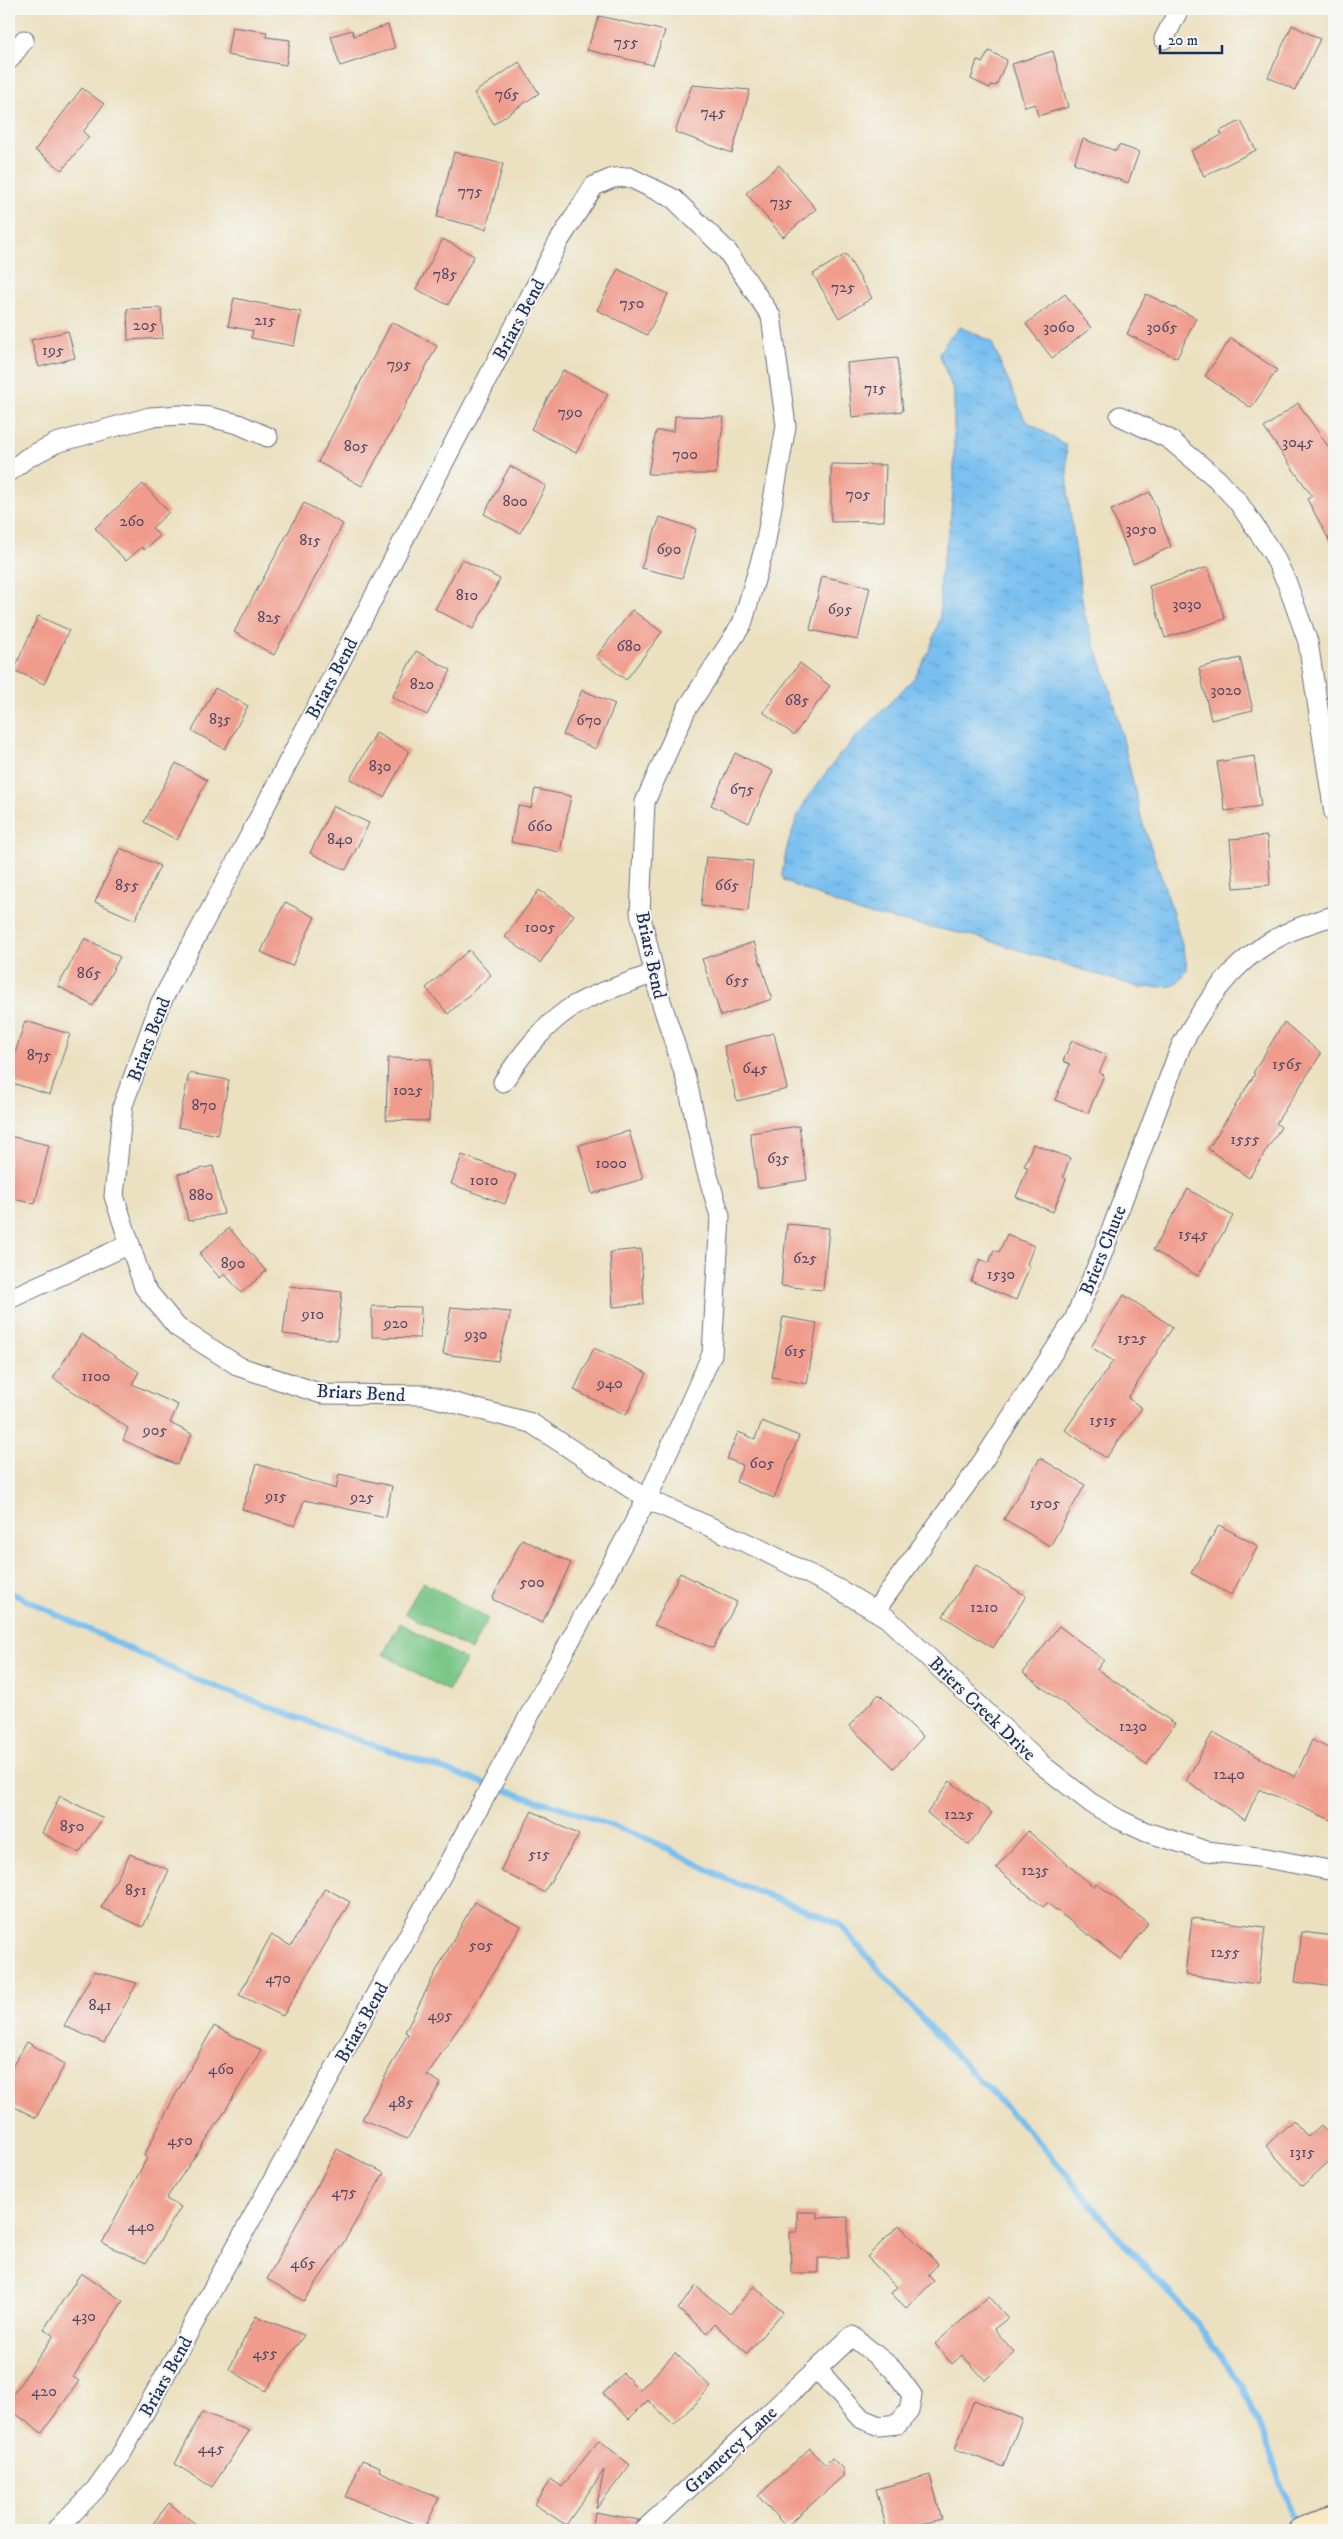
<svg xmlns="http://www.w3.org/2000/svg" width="1343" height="2539" font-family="'IM FELL DW Pica',serif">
  <defs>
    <pattern id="grass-dots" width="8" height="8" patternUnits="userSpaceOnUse" patternTransform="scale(1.25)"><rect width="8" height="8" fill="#78c686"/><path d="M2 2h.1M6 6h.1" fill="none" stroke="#62a171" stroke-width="1.8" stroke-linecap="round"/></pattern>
    <pattern id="water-ripples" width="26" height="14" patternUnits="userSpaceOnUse" patternTransform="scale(1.25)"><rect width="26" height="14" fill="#78bff0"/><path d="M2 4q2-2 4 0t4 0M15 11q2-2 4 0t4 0" fill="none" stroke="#629cc6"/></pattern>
  </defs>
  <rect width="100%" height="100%" fill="#f6f6f2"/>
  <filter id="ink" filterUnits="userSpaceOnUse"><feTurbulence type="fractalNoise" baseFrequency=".02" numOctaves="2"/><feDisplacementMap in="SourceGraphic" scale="10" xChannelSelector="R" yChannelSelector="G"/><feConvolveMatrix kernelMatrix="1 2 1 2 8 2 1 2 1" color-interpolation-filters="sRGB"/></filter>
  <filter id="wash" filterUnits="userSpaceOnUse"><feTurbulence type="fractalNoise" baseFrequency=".0096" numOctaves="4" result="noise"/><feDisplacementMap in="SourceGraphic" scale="20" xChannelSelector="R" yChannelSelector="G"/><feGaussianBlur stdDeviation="1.12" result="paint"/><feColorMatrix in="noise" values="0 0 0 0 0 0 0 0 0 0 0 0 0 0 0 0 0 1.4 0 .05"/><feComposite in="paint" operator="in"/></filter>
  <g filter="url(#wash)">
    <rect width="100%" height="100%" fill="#ebe0bf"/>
    <path fill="url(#grass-dots)" stroke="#4a7a72" d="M 1334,1392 L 1334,1420 L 1327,1408 Z"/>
    <path fill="#78c686" stroke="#4a7a72" d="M 423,1582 L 488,1619 L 471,1650 L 405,1613 Z
      M 400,1623 L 466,1660 L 448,1691 L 383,1654 Z"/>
    <path fill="url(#water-ripples)" stroke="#4a77a7" d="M 960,327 L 991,341 L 1025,420 L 1066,446 L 1068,495 L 1084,613 L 1114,701 L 1142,821 L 1168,897 L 1185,955 L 1187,969 L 1182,978 L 1172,986 L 1141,988 L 974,936 L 858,912 L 784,881 L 782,874 L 787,847 L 798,815 L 809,795 L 842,752 L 914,678 L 929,651 L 940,619 L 940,577 L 950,524 L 954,481 L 954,392 L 939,354 L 946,342 Z"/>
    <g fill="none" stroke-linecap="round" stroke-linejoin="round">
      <path stroke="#78bff0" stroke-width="6" d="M 9,1592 L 192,1678 L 353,1738 L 522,1796 L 563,1808 L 648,1839 L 726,1879 L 838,1923 L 939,2038 L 1041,2144 L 1118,2237 L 1190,2315 L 1241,2384 L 1266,2441 L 1296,2528"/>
    </g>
    <g id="blocks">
      <path fill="#f09c8c" d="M 599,16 L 665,31 L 653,65 L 587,50 Z
        M 388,25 L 395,48 L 340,66 L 331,36 L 352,30 L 354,36 Z
        M 1292,25 L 1320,39 L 1295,90 L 1268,77 Z
        M 232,27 L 267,32 L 266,37 L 290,40 L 286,65 L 227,55 Z
        M 989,51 L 1007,60 L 996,86 L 991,85 L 990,88 L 971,79 L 977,60 L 982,63 Z
        M 1053,51 L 1068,107 L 1038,116 L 1035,104 L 1025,107 L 1012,64 Z
        M 519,62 L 539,93 L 494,124 L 474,93 Z
        M 692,85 L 750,90 L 732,153 L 675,132 Z
        M 82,88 L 104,104 L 83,132 L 89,137 L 62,170 L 35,150 Z
        M 1241,121 L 1256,150 L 1204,176 L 1191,151 L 1222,135 L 1220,131 Z
        M 1083,139 L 1116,151 L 1119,145 L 1139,152 L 1128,183 L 1074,163 Z
        M 454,152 L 503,164 L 486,229 L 437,217 Z
        M 779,165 L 816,209 L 783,237 L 746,193 Z
        M 443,239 L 474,256 L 448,305 L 416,289 Z
        M 846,254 L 872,298 L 839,318 L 813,274 Z
        M 618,269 L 668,294 L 647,335 L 597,310 Z
        M 1065,294 L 1091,328 L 1052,358 L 1026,324 Z
        M 1146,294 L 1196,318 L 1177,358 L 1127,334 Z
        M 234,298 L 301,312 L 294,346 L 251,338 L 253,331 L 228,326 Z
        M 161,308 L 163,338 L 128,340 L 127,309 Z
        M 392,322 L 437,346 L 362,486 L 318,462 Z
        M 68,331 L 75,358 L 39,367 L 31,340 Z
        M 1231,338 L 1277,370 L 1251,408 L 1205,376 Z
        M 897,358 L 903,411 L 852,417 L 847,363 Z
        M 563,370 L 608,394 L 576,453 L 531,429 Z
        M 1298,403 L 1334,455 L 1334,549 L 1307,499 L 1312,496 L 1264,428 Z
        M 675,416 L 724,417 L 716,474 L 648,474 L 656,431 L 674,431 Z
        M 831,464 L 886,465 L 884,521 L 831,522 Z
        M 510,466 L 546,486 L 520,533 L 484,514 Z
        M 143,484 L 169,512 L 152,528 L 160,536 L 144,550 L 142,547 L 126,561 L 95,528 Z
        M 1150,492 L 1171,547 L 1133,564 L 1111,510 Z
        M 304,503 L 343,524 L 274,655 L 234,632 Z
        M 660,517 L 696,529 L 682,578 L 641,568 Z
        M 462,559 L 500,579 L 473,629 L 435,609 Z
        M 1208,567 L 1225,619 L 1165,638 L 1149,586 Z
        M 822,576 L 870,587 L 858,640 L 810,630 Z
        M 632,610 L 662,632 L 626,680 L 596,657 Z
        M 38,616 L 69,630 L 44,684 L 14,670 Z
        M 416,651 L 451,670 L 427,715 L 392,697 Z
        M 1240,658 L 1253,710 L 1211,720 L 1199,668 Z
        M 800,663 L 830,686 L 794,735 L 763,712 Z
        M 215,688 L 248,706 L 225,749 L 192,731 Z
        M 582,690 L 615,704 L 596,749 L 563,735 Z
        M 376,733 L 409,751 L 384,797 L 350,779 Z
        M 735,753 L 773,771 L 749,823 L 711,805 Z
        M 1254,756 L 1261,806 L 1225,811 L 1217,762 Z
        M 176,763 L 207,780 L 177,840 L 144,822 Z
        M 535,789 L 571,796 L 560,852 L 511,842 L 518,806 L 531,808 Z
        M 333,806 L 369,823 L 346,870 L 310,853 Z
        M 1267,836 L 1270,885 L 1234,888 L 1230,839 Z
        M 120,848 L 160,866 L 135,920 L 95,902 Z
        M 706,857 L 753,861 L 748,911 L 701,906 Z
        M 539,890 L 574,915 L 540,963 L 505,937 Z
        M 285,902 L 315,917 L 292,966 L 261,952 Z
        M 85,938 L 120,957 L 93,1006 L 58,986 Z
        M 754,942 L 772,999 L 721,1016 L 702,959 Z
        M 469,950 L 491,975 L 448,1014 L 426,988 Z
        M 25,1021 L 70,1034 L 50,1095 L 9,1082 L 9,1073 Z
        M 1284,1022 L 1321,1054 L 1276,1123 L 1281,1127 L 1249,1178 L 1208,1149 L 1255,1074 L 1253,1073 Z
        M 774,1033 L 787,1089 L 737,1101 L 724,1046 Z
        M 1072,1040 L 1107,1055 L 1099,1073 L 1104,1075 L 1088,1113 L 1055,1100 L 1070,1064 L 1063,1061 Z
        M 388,1058 L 431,1059 L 429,1121 L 386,1120 Z
        M 189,1073 L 229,1080 L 218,1135 L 178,1127 Z
        M 799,1126 L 807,1180 L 758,1188 L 750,1133 Z
        M 629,1131 L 643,1179 L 592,1194 L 579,1145 Z
        M 9,1136 L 49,1145 L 35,1204 L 9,1198 Z
        M 1033,1144 L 1070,1158 L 1063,1177 L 1066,1179 L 1053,1212 L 1016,1197 L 1028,1167 L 1024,1166 Z
        M 462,1155 L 516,1175 L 505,1204 L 451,1184 Z
        M 213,1166 L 224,1214 L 188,1221 L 178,1174 Z
        M 1188,1189 L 1233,1216 L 1198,1276 L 1153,1250 Z
        M 787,1224 L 829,1228 L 823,1290 L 781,1286 Z
        M 229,1228 L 266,1271 L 241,1293 L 225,1274 L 220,1278 L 199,1254 Z
        M 1007,1234 L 1034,1246 L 1027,1264 L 1030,1266 L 1016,1300 L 971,1281 L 980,1259 L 989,1263 L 994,1250 L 999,1252 Z
        M 641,1249 L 644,1304 L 613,1307 L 610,1252 Z
        M 289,1286 L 342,1292 L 337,1340 L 283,1334 Z
        M 1124,1295 L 1173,1327 L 1128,1398 L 1142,1408 L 1106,1458 L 1065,1430 L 1113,1361 L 1091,1347 Z
        M 372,1306 L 421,1307 L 420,1338 L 372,1337 Z
        M 451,1307 L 511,1312 L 498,1361 L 443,1354 Z
        M 783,1317 L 817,1323 L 807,1384 L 772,1377 Z
        M 81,1334 L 139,1372 L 132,1384 L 178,1405 L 170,1423 L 192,1434 L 177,1465 L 123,1440 L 128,1428 L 53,1378 Z
        M 594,1348 L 647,1373 L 626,1415 L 574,1390 Z
        M 762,1421 L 799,1436 L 774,1498 L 736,1482 L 743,1465 L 727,1459 L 738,1432 L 755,1439 Z
        M 1040,1458 L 1085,1485 L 1050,1546 L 1004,1519 Z
        M 257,1464 L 336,1489 L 339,1474 L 392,1486 L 386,1517 L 304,1500 L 295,1526 L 242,1509 Z
        M 1219,1525 L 1258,1546 L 1231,1595 L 1191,1573 Z
        M 522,1539 L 571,1563 L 542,1623 L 492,1599 Z
        M 976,1565 L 1026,1596 L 993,1648 L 943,1616 Z
        M 680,1573 L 737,1602 L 713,1648 L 654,1625 Z
        M 1059,1626 L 1104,1660 L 1097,1669 L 1175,1724 L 1146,1765 L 1023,1673 Z
        M 879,1694 L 923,1737 L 894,1768 L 849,1726 Z
        M 1213,1732 L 1295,1777 L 1312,1740 L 1334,1751 L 1334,1821 L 1259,1789 L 1245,1820 L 1186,1781 Z
        M 950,1781 L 992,1813 L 969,1845 L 927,1813 Z
        M 60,1796 L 103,1818 L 79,1853 L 42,1833 Z
        M 532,1811 L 579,1835 L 544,1892 L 500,1871 Z
        M 1028,1831 L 1094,1887 L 1096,1883 L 1148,1923 L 1121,1960 L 1047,1903 L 1043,1907 L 996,1868 Z
        M 130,1854 L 169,1870 L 143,1927 L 101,1908 Z
        M 325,1888 L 350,1902 L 283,2016 L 239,1995 L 271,1935 L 291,1946 Z
        M 474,1902 L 521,1926 L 479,1997 L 427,2075 L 441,2083 L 407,2139 L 362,2119 L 408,2034 L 405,2032 L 432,1979 Z
        M 1192,1918 L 1265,1927 L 1258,1984 L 1185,1975 Z
        M 1302,1932 L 1334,1936 L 1334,1987 L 1295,1982 Z
        M 94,1971 L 137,1983 L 104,2043 L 64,2026 Z
        M 214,2026 L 261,2050 L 219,2121 L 166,2199 L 181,2207 L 146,2263 L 102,2243 L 147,2158 L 144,2156 L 171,2103 Z
        M 27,2042 L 65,2064 L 36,2118 L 9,2104 L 9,2072 Z
        M 1293,2120 L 1308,2137 L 1321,2125 L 1334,2139 L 1334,2157 L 1302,2186 L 1266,2146 Z
        M 337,2149 L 384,2173 L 342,2245 L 304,2301 L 267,2279 Z
        M 797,2212 L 817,2212 L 817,2218 L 848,2217 L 848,2258 L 818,2258 L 818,2273 L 791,2273 L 790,2232 L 797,2232 Z
        M 899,2225 L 938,2264 L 928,2275 L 934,2281 L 906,2308 L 891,2293 L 897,2287 L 867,2257 Z
        M 81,2273 L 123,2301 L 73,2377 L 79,2381 L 42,2433 L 9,2409 L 9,2400 L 54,2335 L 44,2329 Z
        M 696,2286 L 730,2314 L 754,2286 L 783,2312 L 747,2353 L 714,2324 L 707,2333 L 678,2309 Z
        M 989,2296 L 1008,2318 L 994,2329 L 1015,2353 L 985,2380 L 962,2355 L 952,2364 L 935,2344 Z
        M 256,2316 L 304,2335 L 265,2391 L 229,2369 Z
        M 675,2353 L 711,2387 L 674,2425 L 648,2400 L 629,2419 L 603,2394 L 623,2373 L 640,2390 Z
        M 974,2400 L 1022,2419 L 1003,2467 L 955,2449 Z
        M 202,2412 L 250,2430 L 212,2487 L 175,2464 Z
        M 599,2440 L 630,2465 L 596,2509 L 604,2470 L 566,2525 L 534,2504 L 551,2479 L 562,2487 Z
        M 810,2448 L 825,2465 L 832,2458 L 843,2469 L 843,2476 L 786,2527 L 758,2496 Z
        M 362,2460 L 380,2467 L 379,2471 L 439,2498 L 425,2528 L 346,2497 Z
        M 930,2475 L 942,2519 L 898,2530 L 887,2530 L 876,2489 Z
        M 169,2503 L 203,2530 L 148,2530 Z
        M 595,2512 L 639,2520 L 633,2530 L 592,2530 Z"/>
    </g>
  </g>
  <g filter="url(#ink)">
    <use href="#blocks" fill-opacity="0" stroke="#646d80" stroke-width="1"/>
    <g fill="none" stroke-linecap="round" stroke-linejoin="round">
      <defs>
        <path id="street" d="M 1164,39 L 1179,9
          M 9,60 L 24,40
          M 1120,416 L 1169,439 L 1217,479 L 1238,502 L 1273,554 L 1287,583 L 1308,642 L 1334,813
          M 9,472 L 27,458 L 56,443 L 150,417 L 181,415 L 210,417 L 238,424 L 268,437
          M 503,1082 C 522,1054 545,1023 575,1005 C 597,992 629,983 654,973
          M 9,1299 L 130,1244
          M 875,1611 L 979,1467 L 1074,1320 L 1101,1257 L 1181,1046 C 1219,976 1256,936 1334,916
          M 56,2530 L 95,2490 L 123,2451 L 491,1786 L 647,1499 L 712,1354 L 720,1216 L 706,1169 L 687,1082 L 661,1001 L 640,913 L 645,802 L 686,710 L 742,624 L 765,546 L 786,426 L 771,316 L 727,251 L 674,199 L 629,177 L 613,178 L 594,186 L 559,241 L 235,864 L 160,1004 L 123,1105 L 114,1196 L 144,1287 L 177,1327 L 240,1367 L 322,1394 L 424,1395 L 531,1423 L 647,1499 L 758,1548 L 842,1591 L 887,1618 L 1041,1764 L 1091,1803 L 1118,1819 L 1146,1832 L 1207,1851 L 1266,1858 L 1334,1871
          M 644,2530 L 852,2336 L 893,2369 L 912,2395 L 909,2411 L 898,2424 L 879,2426 L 862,2419 L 817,2369"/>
        <path id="secondary" d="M 1302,2530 L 1334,2520"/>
      </defs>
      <use href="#street" stroke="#646d80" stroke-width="21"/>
      <use href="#secondary" stroke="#646d80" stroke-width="29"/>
      <use href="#street" stroke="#fff" stroke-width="19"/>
      <use href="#secondary" stroke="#f8e8c3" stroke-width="26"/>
    </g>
  </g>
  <g text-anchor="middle" stroke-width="4" stroke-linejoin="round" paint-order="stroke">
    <g font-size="16" fill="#504a6a">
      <text x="626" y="47">755</text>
      <text x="507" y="99">765</text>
      <text x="713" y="117">745</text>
      <text x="470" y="196">775</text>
      <text x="781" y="207">735</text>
      <text x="445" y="279">785</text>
      <text x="843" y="292">725</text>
      <text x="632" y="308">750</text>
      <text x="265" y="325">215</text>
      <text x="145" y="330">205</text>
      <text x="1059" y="332">3060</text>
      <text x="1162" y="332">3065</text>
      <text x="53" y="355">195</text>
      <text x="399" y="369">795</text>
      <text x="875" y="393">715</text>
      <text x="570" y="417">790</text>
      <text x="1298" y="447">3045</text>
      <text x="356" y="451">805</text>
      <text x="685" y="459">700</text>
      <text x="858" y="499">705</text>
      <text x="515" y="506">800</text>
      <text x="132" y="526">260</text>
      <text x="1141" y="534">3050</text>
      <text x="310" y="545">815</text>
      <text x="669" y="554">690</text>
      <text x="467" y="600">810</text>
      <text x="1187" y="609">3030</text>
      <text x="840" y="614">695</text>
      <text x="269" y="622">825</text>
      <text x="629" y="651">680</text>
      <text x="422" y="689">820</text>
      <text x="1226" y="695">3020</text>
      <text x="797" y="705">685</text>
      <text x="220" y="724">835</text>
      <text x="589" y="725">670</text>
      <text x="380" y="771">830</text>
      <text x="742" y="794">675</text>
      <text x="540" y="831">660</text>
      <text x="340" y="844">840</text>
      <text x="127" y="890">855</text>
      <text x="727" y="890">665</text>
      <text x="540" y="932">1005</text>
      <text x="89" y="978">865</text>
      <text x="737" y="985">655</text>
      <text x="39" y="1060">875</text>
      <text x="1287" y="1069">1565</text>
      <text x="755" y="1073">645</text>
      <text x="408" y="1095">1025</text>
      <text x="204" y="1110">870</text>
      <text x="1245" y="1144">1555</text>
      <text x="778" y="1163">635</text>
      <text x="611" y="1168">1000</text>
      <text x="484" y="1185">1010</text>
      <text x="201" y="1200">880</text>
      <text x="1193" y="1239">1545</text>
      <text x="805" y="1263">625</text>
      <text x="233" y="1268">890</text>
      <text x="1001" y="1279">1530</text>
      <text x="313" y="1319">910</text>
      <text x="396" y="1328">920</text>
      <text x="476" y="1339">930</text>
      <text x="1132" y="1343">1525</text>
      <text x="795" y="1356">615</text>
      <text x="96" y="1381">1100</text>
      <text x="610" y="1388">940</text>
      <text x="1103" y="1425">1515</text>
      <text x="155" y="1435">905</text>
      <text x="762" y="1468">605</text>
      <text x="276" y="1501">915</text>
      <text x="362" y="1502">925</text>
      <text x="1045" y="1508">1505</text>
      <text x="532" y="1587">500</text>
      <text x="984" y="1612">1210</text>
      <text x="1133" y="1731">1230</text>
      <text x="1229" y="1779">1240</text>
      <text x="959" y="1819">1225</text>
      <text x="72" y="1831">850</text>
      <text x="539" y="1859">515</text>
      <text x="1035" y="1875">1235</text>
      <text x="136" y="1895">851</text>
      <text x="481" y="1950">505</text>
      <text x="1225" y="1957">1255</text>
      <text x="278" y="1983">470</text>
      <text x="100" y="2010">841</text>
      <text x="440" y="2020">495</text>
      <text x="221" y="2074">460</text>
      <text x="401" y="2107">485</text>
      <text x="180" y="2145">450</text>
      <text x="1302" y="2157">1315</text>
      <text x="344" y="2197">475</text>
      <text x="141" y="2231">440</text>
      <text x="303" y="2268">465</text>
      <text x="84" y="2321">430</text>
      <text x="265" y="2358">455</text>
      <text x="44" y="2396">420</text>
      <text x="211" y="2453">445</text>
    </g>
    <g font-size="19" fill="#1b2f5e" stroke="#f6f6f2">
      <text transform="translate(518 319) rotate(-62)" y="7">Briars Bend</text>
      <text transform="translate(331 678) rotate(-62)" y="7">Briars Bend</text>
      <text transform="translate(652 955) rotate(78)" y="7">Briars Bend</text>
      <text transform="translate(148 1039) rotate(-69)" y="7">Briars Bend</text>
      <text transform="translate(1102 1250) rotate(-68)" y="7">Briers Chute</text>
      <text transform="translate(361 1392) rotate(3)" y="7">Briars Bend</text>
      <text transform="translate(983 1708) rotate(44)" y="7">Briers Creek Drive</text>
      <text transform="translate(361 2022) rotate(-61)" y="7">Briars Bend</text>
      <text transform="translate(165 2376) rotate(-61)" y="7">Briars Bend</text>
      <text transform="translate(730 2449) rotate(-43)" y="7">Gramercy Lane</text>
    </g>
  </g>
  <rect width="1343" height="2539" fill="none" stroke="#f6f6f2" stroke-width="30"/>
  <path d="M1160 45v8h62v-8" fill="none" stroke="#1b2f5e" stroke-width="2.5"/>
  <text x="1168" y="45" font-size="15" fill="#1b2f5e" stroke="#f6f6f2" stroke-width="4" paint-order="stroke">20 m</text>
</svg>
